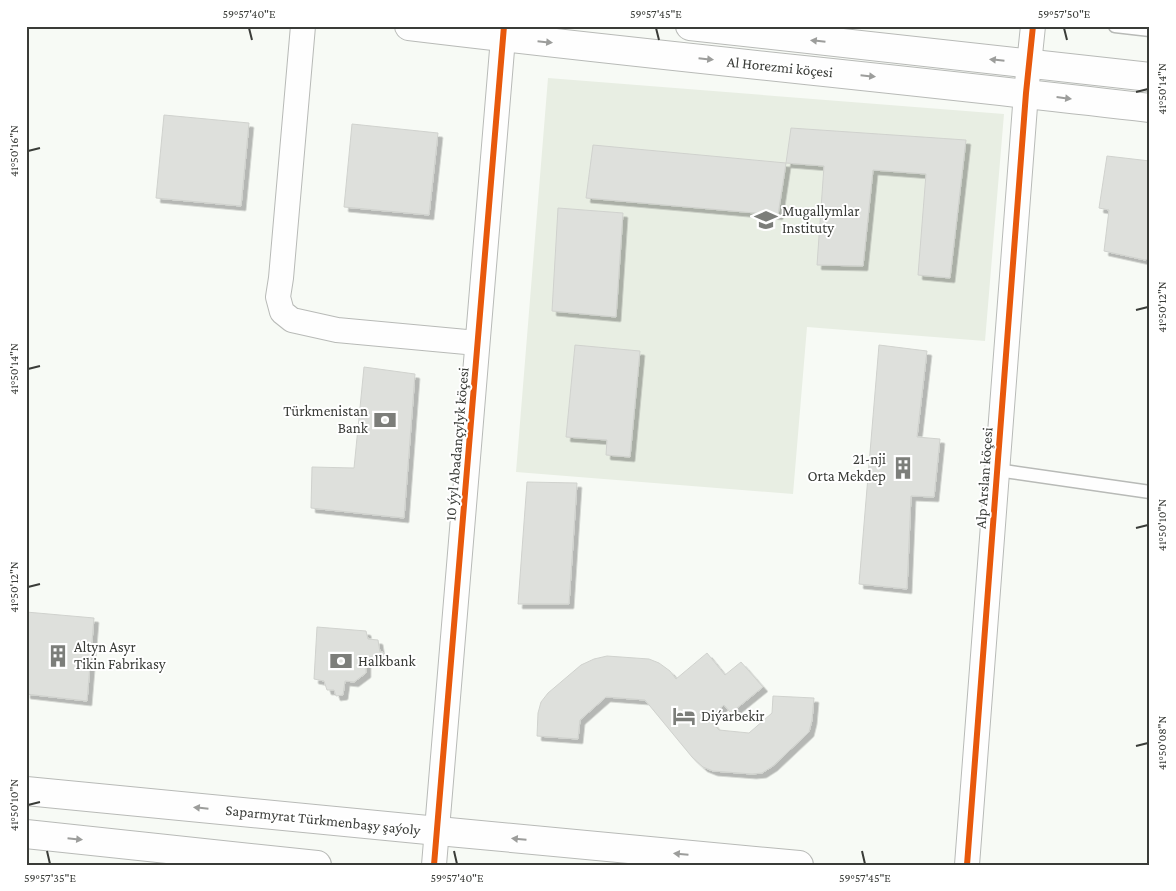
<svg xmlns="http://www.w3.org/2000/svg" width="1176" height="891" font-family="'Crimson Pro',serif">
  <defs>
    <filter id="shadow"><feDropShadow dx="4.5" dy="4.5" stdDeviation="0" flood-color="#0004"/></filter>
  </defs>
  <rect width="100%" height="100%" fill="#f7faf5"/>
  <path fill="#e8eee3" d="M 548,78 L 1004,114 L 985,341 L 807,327 L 793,494 L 516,472 Z"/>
  <path fill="#dee0dc" stroke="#d0d2ce" filter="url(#shadow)" d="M 164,115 L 249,123 L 241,206 L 156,198 Z
    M 352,124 L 438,133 L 429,215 L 344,207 Z
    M 791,128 L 966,140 L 950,278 L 918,275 L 926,174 L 873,170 L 863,266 L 817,265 L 824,166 L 786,163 Z
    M 593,145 L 786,163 L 778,215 L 586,198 Z
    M 1107,156 L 1150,161 L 1150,258 L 1145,260 L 1104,251 L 1109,210 L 1099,208 Z
    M 558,208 L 623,213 L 616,317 L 552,311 Z
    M 575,345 L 640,351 L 630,457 L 606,455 L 607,440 L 566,437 Z
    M 879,345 L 927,351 L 917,437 L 940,439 L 934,497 L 911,496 L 907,589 L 859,584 Z
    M 364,367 L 415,374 L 404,518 L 311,508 L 312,467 L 354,468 Z
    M 527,482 L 577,483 L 569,604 L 518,604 Z
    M 26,612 L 94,618 L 87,701 L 26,694 Z
    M 317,627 L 366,631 L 368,639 L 378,640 L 380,652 L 383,652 L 383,662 L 366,661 L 366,673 L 354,682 L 345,681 L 343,695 L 336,696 L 334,690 L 327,690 L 324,681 L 314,679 Z
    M 707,653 L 725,675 L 741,662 L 763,687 L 731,713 L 724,705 L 709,718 L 719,730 L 749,733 L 772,713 L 773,696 L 814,698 L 812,720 L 809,732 L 773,766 L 762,773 L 752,774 L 713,771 L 703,767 L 692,757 L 645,700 L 606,697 L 580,720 L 578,739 L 537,736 L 538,713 L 541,702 L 548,693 L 581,665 L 594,659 L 607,656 L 649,659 L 659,663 L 670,671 L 676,679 Z"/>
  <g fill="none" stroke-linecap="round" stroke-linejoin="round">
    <defs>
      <path id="service" d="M 1115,26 L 1150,30
        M 997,470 L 1150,492"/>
      <path id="minor" d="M 303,26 L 281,278 L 278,297 L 282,312 L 292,320 L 337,330 L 477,343
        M 434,865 L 504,26
        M 967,865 L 1026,93 L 1033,26"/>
      <path id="tertiary" d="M 409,26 C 656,56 903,79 1150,108
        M 690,26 L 1150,77"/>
      <path id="secondary" d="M 26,791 L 438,831 L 799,865
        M 26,834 L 317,865"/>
    </defs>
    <use href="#service" stroke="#b8bab7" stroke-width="15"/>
    <use href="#minor" stroke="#b8bab7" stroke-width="26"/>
    <use href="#tertiary" stroke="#b8bab7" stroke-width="30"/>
    <use href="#secondary" stroke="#b8bab7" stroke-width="30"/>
    <use href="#service" stroke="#fefefe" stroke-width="12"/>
    <use href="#minor" stroke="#fefefe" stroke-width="24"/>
    <use href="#tertiary" stroke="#fefefe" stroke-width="28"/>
    <use href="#secondary" stroke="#fefefe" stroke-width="28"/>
    <defs>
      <path id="cycleway" d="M 434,865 L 504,26
        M 967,865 L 1026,93 L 1033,26"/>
    </defs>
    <use href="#cycleway" stroke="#fff" stroke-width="9"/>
    <use href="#cycleway" stroke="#e8590c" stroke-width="6"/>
  </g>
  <defs><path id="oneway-solid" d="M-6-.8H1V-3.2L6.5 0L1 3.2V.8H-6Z" transform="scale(1.25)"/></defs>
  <g fill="#9c9d9b">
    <use href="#oneway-solid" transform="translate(818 41) rotate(-174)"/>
    <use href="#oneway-solid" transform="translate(545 42) rotate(6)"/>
    <use href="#oneway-solid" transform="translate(706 59) rotate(6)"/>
    <use href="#oneway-solid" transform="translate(997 60) rotate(-174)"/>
    <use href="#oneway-solid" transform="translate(868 76) rotate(6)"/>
    <use href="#oneway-solid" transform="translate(1064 98) rotate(7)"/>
    <use href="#oneway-solid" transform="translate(201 808) rotate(-174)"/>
    <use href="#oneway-solid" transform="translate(75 839) rotate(6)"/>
    <use href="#oneway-solid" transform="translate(519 839) rotate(-175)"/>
    <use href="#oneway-solid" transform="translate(681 854) rotate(-175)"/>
  </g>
  <path fill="none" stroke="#3a3c38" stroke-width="2" d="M 249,28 L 252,40M 656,28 L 659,40M 1064,28 L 1067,40M 1136,92 L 1148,89M 28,151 L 40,148M 1136,310 L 1148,307M 28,369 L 40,366M 1136,528 L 1148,525M 28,587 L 40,584M 1136,746 L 1148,743M 28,805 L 40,802M 47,851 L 50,864M 454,851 L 457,864M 862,851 L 865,864"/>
  <defs>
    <symbol id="university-bare" viewBox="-9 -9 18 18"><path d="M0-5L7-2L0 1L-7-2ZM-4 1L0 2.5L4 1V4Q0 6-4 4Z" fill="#7c7e7a" stroke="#fff" stroke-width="2.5" paint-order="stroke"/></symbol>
    <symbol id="bank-bare" viewBox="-9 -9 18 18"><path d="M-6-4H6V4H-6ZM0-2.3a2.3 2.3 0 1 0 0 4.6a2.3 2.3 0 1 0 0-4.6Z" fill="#7c7e7a" stroke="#fff" stroke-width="2.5" paint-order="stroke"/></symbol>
    <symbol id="building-bare" viewBox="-9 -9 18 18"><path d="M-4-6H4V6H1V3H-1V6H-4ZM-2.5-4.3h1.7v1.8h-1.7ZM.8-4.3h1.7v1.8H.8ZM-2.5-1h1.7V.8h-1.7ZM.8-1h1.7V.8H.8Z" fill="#7c7e7a" stroke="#fff" stroke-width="2.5" paint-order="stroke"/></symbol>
    <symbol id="hotel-bare" viewBox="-9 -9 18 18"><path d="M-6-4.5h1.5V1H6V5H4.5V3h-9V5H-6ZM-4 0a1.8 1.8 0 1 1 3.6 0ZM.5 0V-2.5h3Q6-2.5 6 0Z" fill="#7c7e7a" stroke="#fff" stroke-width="2.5" paint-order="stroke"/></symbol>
  </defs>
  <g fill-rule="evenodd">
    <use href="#university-bare" x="750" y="204" width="32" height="32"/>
    <use href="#bank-bare" x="369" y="404" width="32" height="32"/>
    <use href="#building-bare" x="887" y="452" width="32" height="32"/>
    <use href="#building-bare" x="42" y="640" width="32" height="32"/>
    <use href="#bank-bare" x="325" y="645" width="32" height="32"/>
    <use href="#hotel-bare" x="668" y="700" width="32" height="32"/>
  </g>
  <g text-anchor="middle" stroke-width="4" stroke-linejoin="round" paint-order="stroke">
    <g font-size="15" fill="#3a3c38" stroke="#fff">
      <text transform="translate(780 67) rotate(6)" y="5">Al Horezmi köçesi</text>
      <text transform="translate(457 444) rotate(-85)" y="5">10 ýyl Abadançylyk köçesi</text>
      <text transform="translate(984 478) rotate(-86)" y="5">Alp Arslan köçesi</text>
      <text transform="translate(323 820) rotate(6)" y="5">Saparmyrat Türkmenbaşy şaýoly</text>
    </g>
    <g font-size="15" fill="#3a3c38" stroke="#fff" text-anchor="start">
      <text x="782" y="216">Mugallymlar<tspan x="782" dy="17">Instituty</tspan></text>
      <text x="368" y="416" text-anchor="end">Türkmenistan<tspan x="368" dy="17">Bank</tspan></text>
      <text x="886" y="464" text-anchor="end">21-nji<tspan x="886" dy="17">Orta Mekdep</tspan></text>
      <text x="74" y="652">Altyn Asyr<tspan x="74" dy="17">Tikin Fabrikasy</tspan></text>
      <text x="358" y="666">Halkbank</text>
      <text x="701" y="721">Diýarbekir</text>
    </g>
  </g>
  <rect width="1176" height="891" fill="none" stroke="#ffffff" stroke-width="55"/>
  <rect x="28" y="28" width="1120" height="836" fill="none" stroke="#3a3c38" stroke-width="2"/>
  <g font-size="12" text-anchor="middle" fill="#3a3c38">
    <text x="249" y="18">59°57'40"E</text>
    <text x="656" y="18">59°57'45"E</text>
    <text x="1064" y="18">59°57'50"E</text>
    <text transform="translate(1162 89) rotate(-90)" y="4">41°50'14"N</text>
    <text transform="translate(14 151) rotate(-90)" y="4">41°50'16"N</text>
    <text transform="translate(1162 307) rotate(-90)" y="4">41°50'12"N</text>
    <text transform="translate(14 369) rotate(-90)" y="4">41°50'14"N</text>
    <text transform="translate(1162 525) rotate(-90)" y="4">41°50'10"N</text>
    <text transform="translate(14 587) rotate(-90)" y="4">41°50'12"N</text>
    <text transform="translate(1162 743) rotate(-90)" y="4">41°50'08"N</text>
    <text transform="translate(14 805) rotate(-90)" y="4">41°50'10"N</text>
    <text x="50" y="882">59°57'35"E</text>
    <text x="457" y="882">59°57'40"E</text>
    <text x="865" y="882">59°57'45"E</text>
  </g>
</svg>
